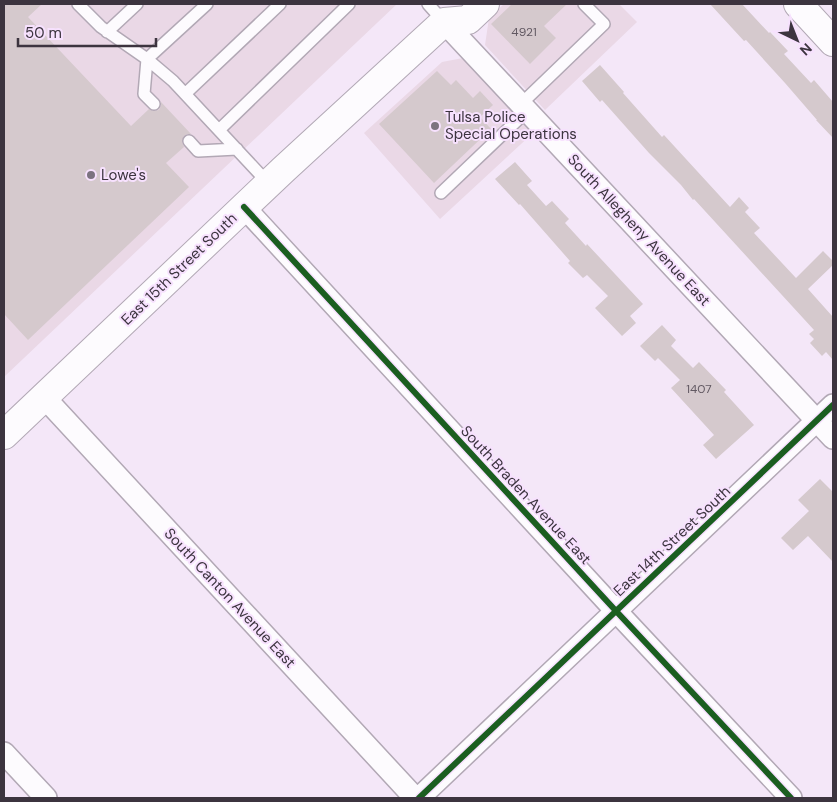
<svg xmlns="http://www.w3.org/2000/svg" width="837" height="802" font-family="'DM Sans',sans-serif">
  <rect width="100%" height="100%" fill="#f4e7f8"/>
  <path fill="#ead8e6" d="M 4,4 L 397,4 L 4,377 Z
    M 504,4 L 619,4 L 637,22 L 545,110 L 485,45 L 489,18 Z
    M 463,58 L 533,133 L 440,219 L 364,133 L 442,62 Z"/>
  <path fill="#d5c9cd" d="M 4,4 L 42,4 L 28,17 L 131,126 L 149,109 L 153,111 L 159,110 L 161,106 L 161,102 L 191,134 L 187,134 L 184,136 L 182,142 L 184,147 L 166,163 L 189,187 L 28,340 L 4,314 Z
    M 512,4 L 567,4 L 544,26 L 556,38 L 530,64 L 491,24 Z
    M 710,4 L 742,4 L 769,33 L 770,32 L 788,51 L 784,54 L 811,83 L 814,80 L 833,102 L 833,138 L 816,120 L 817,120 L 785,83 L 746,40 L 744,41 Z
    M 600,65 L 624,92 L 623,93 L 662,137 L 664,135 L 730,207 L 739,197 L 749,208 L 745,212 L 760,228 L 754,233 L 796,278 L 823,251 L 833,261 L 833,265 L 808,289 L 833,317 L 833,360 L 826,352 L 822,356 L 810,343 L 814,339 L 809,334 L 814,330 L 694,199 L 693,200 L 681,185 L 649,153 L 602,100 L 600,102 L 582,81 Z
    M 437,71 L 451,85 L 456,80 L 473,98 L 480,91 L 493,105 L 480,117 L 491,129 L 434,183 L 379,124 Z
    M 515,162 L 532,181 L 527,185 L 546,206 L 552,201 L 569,219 L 565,223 L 586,246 L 587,244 L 643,304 L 630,316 L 636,323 L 622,336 L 595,308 L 608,296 L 587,275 L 583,278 L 568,263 L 570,261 L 520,204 L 519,205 L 495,179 Z
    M 662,325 L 676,340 L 671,346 L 693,368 L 699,362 L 726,390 L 724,392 L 754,425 L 716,459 L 703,445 L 714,435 L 671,388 L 680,380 L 658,358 L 655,361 L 640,346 Z
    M 820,479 L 833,492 L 833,562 L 808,536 L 793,550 L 781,538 L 809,511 L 798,500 Z"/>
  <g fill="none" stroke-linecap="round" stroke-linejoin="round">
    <defs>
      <path id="lane" d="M 78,4 L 101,27 L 147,59 L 173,81 L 269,184
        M 428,4 L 444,22
        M 107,32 L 137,4
        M 185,94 L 280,4
        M 154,104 L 144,94 L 147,59 L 207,4
        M 521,104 L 604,24 L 584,4
        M 219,130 L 349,4
        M 189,141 L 198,151 L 237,149
        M 441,193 L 527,111"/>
      <path id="street" d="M 444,22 L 833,438
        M 244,207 L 616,611 L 791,798
        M 44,397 L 415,798
        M 4,753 L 46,798
        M 419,798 L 833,405"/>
      <path id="secondary" d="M 798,4 L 833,42
        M 4,435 L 283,170 L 444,22 L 468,20 L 485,4"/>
    </defs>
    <use href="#lane" stroke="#b2a8b5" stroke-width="14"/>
    <use href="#street" stroke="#b2a8b5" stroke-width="24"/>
    <use href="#secondary" stroke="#b2a8b5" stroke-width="30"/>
    <use href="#lane" stroke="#fdfbfe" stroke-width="11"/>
    <use href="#street" stroke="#fdfbfe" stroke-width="21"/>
    <use href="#secondary" stroke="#fdfbfe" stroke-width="28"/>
    <defs>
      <path id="cycleway" d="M 244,207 L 616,611 L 791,798
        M 419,798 L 833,405"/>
    </defs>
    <use href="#cycleway" stroke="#f7e1fe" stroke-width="9"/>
    <use href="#cycleway" stroke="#1b5e20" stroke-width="6"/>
  </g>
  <g fill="#7c7380" stroke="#f7e1fe" stroke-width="2">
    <circle cx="435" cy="126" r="5"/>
    <circle cx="91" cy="175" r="5"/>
  </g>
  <g text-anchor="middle" stroke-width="4" stroke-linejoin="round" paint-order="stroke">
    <g font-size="12" fill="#625962">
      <text x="524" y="36">4921</text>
      <text x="699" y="393">1407</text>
    </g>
    <g font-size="15" fill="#3c343f" stroke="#f7e1fe" text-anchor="start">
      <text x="445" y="122">Tulsa Police<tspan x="445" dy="17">Special Operations</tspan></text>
      <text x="101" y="180">Lowe's</text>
    </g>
    <g font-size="15" fill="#3c343f" stroke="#f7e1fe">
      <text transform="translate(639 230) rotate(47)" y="5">South Allegheny Avenue East</text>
      <text transform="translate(179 269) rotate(-44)" y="5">East 15th Street South</text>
      <text transform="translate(526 495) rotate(47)" y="5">South Braden Avenue East</text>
      <text transform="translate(672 541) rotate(-43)" y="5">East 14th Street South</text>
      <text transform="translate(230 598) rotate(47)" y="5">South Canton Avenue East</text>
    </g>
  </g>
  <rect width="837" height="802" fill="none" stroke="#3c343f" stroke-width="10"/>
  <g transform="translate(797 40) rotate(137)" stroke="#f7e1fe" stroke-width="4" paint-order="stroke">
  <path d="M0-4L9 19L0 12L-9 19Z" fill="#3c343f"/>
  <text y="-8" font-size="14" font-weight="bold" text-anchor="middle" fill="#3c343f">N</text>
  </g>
  <path d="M18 38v8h138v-8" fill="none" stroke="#3c343f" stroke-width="2.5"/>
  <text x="25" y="38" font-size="15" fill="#3c343f" stroke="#f7e1fe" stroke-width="4" paint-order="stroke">50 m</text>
</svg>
